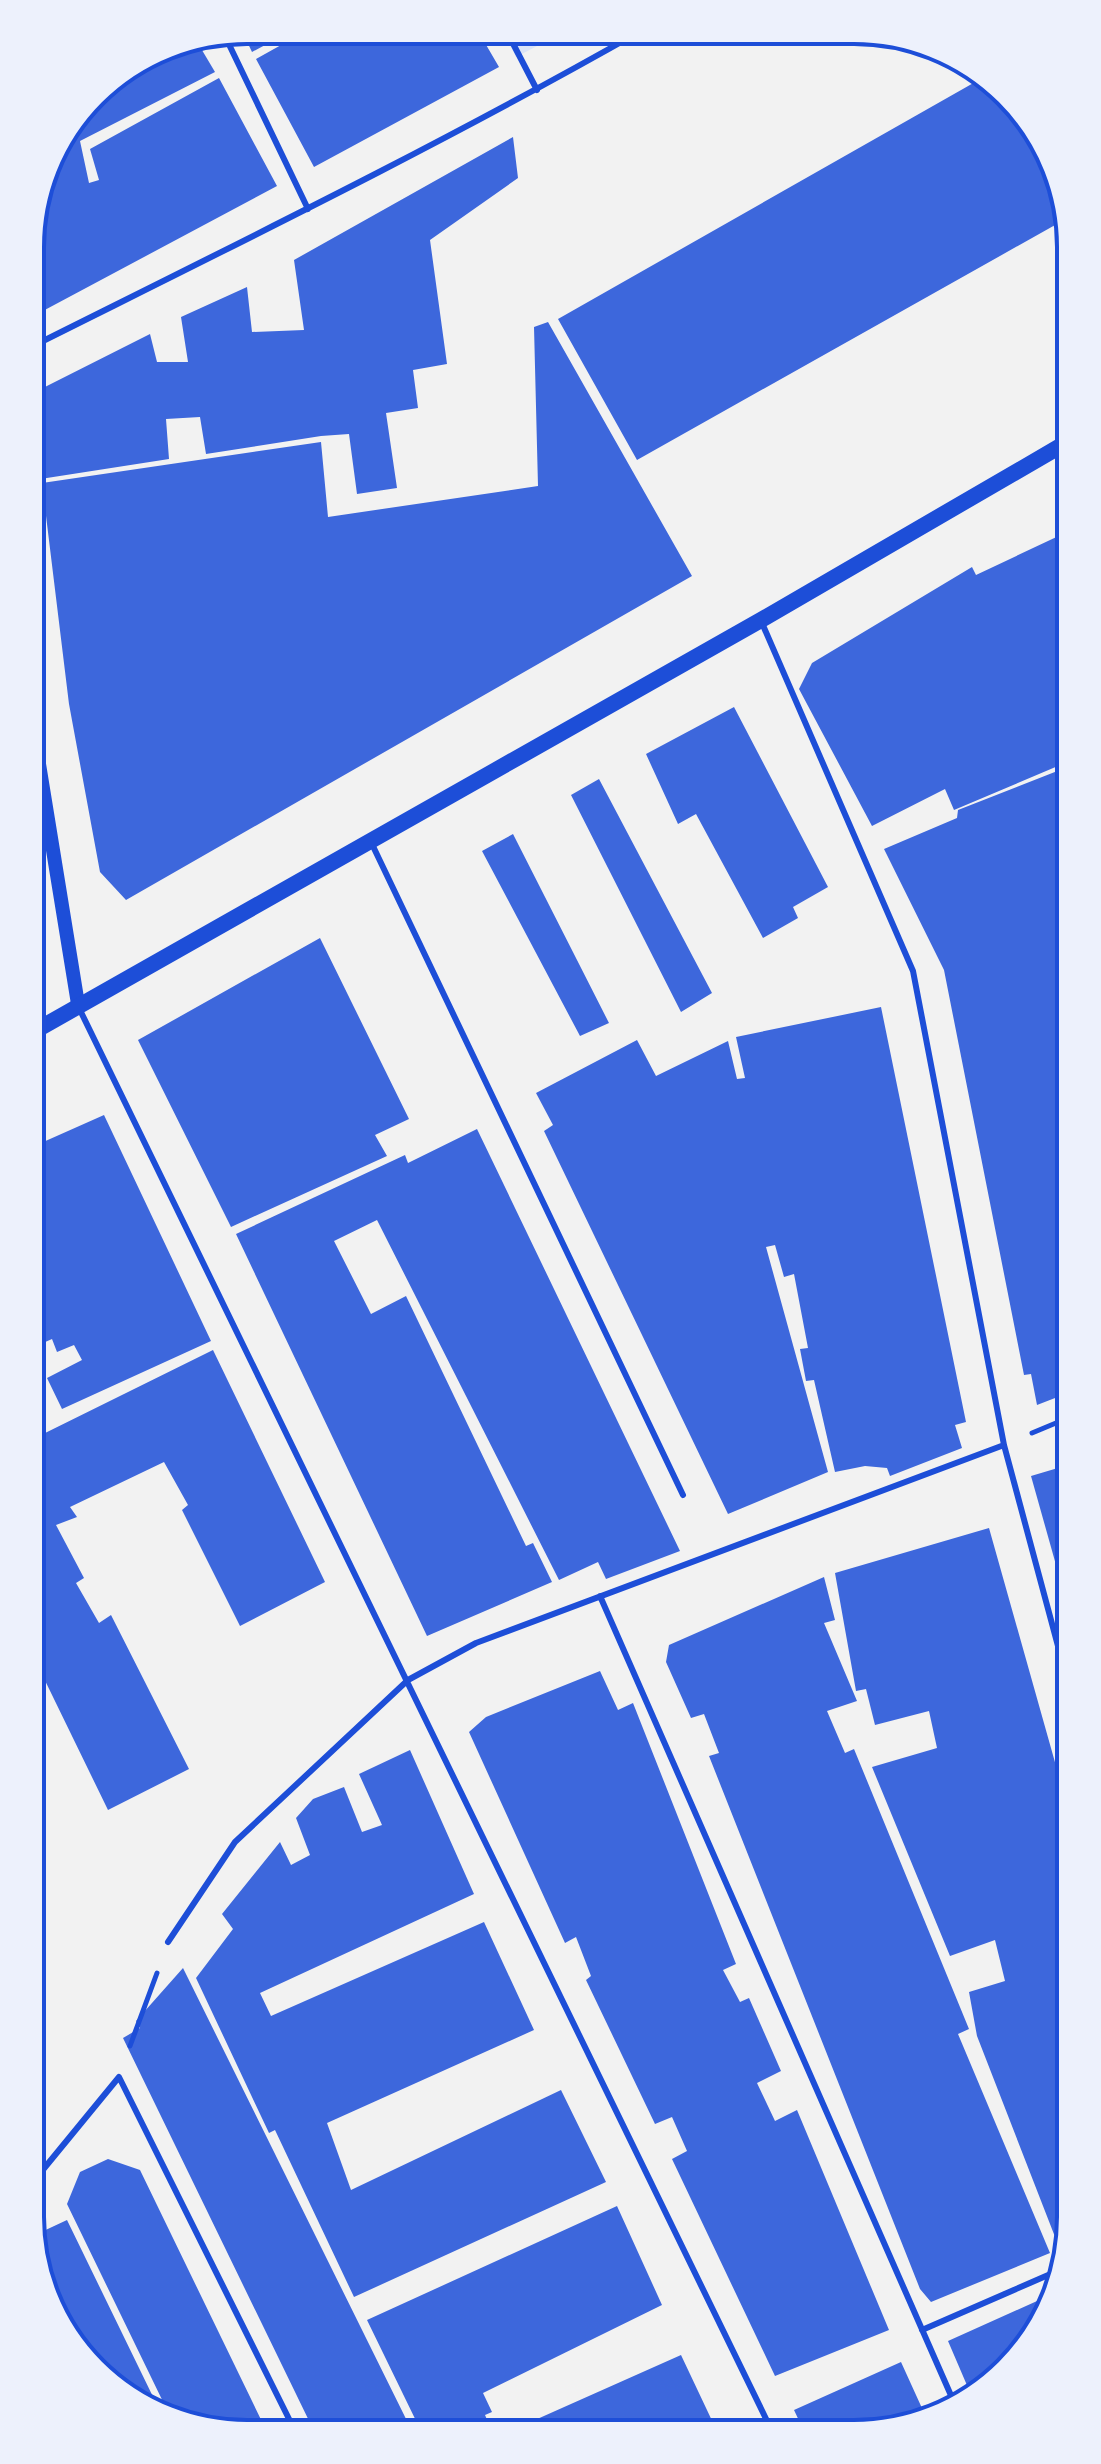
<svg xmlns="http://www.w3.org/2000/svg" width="1101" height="2464" font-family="'Asap Condensed',sans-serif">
  <rect width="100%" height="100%" fill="#f2f2f2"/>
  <path fill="#dbe4f7" d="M 503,32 L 564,32 L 516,57 Z"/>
  <path fill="#3d67dc" d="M 247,30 L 293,30 L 252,52 L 242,31 Z
    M 308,30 L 478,31 L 499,67 L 314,167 L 256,59 Z
    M 196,40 L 215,72 L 80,141 L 89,183 L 99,180 L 90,149 L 219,78 L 277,186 L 41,312 L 31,306 L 31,232 L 53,150 L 103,84 L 164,46 Z
    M 984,77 L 998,84 L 1063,190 L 1064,220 L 637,460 L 558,319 Z
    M 513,137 L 518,178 L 430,240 L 447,364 L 413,370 L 418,408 L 386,413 L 397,488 L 357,494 L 349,434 L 321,436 L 206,454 L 200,417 L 166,419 L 169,459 L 34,480 L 31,469 L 33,393 L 150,334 L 157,362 L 188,362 L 181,317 L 247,287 L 252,332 L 304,330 L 294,260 Z
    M 548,322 L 692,576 L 126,900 L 100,872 L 69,704 L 42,483 L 321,442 L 328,517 L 538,486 L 534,327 Z
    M 1065,533 L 1065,763 L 954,810 L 945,789 L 872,826 L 799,689 L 812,663 L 972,567 L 976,575 Z
    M 734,707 L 828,887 L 793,907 L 798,918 L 763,938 L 696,814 L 678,824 L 646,754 Z
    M 1065,768 L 1068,1393 L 1037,1405 L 1031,1374 L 1024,1375 L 944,970 L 884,849 L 957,818 L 958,810 Z
    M 599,779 L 712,993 L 681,1012 L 571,795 Z
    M 513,834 L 609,1023 L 580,1036 L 482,851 Z
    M 320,938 L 409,1119 L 375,1135 L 387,1156 L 231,1227 L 138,1040 Z
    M 881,1007 L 966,1422 L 955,1425 L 962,1448 L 890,1476 L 887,1468 L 865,1466 L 835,1472 L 814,1380 L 806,1381 L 800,1349 L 808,1348 L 794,1274 L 784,1277 L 775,1245 L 766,1247 L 828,1472 L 728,1514 L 544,1131 L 553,1125 L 536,1093 L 637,1040 L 656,1076 L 728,1041 L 737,1079 L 745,1078 L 736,1037 Z
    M 104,1115 L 211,1341 L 62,1409 L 47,1378 L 82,1360 L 74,1345 L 57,1352 L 52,1339 L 34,1347 L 34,1124 L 41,1143 Z
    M 477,1129 L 680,1551 L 606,1579 L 598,1562 L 559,1580 L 377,1220 L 334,1241 L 371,1314 L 406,1296 L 526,1546 L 533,1543 L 552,1582 L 427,1636 L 236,1234 L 405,1155 L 408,1163 Z
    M 213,1350 L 325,1582 L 240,1626 L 182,1510 L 188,1505 L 164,1462 L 70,1507 L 77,1517 L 56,1525 L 84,1578 L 76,1583 L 99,1623 L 111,1615 L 189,1769 L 108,1810 L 35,1660 L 35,1438 Z
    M 1068,1465 L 1068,1604 L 1067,1604 L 1031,1476 Z
    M 989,1528 L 1069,1812 L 1070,2232 L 1064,2260 L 977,2036 L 969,1992 L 1005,1981 L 995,1940 L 950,1956 L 872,1767 L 937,1748 L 929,1711 L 875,1725 L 866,1689 L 856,1691 L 835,1573 Z
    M 824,1577 L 835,1620 L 824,1623 L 857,1701 L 827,1711 L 845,1753 L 854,1749 L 969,2029 L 958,2034 L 1050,2253 L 931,2302 L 920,2289 L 709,1756 L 719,1753 L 704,1714 L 691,1718 L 666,1662 L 669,1645 Z
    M 600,1671 L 618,1710 L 633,1703 L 736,1964 L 723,1970 L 740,2002 L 749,1998 L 781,2071 L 757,2083 L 775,2121 L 797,2110 L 889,2330 L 775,2376 L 672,2159 L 687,2151 L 672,2117 L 655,2124 L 586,1980 L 591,1976 L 576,1937 L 565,1943 L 469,1732 L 486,1717 Z
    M 410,1750 L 474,1894 L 260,1993 L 271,2016 L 484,1922 L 534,2030 L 327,2123 L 351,2190 L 561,2090 L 606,2182 L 354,2297 L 275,2130 L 269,2133 L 196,1978 L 233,1929 L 222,1914 L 280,1842 L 291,1865 L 310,1855 L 296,1818 L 313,1799 L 344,1787 L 362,1832 L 382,1825 L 359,1774 Z
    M 183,1968 L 411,2429 L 313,2429 L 123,2038 L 140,2028 L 136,2021 Z
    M 108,2159 L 140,2170 L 266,2430 L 205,2430 L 168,2412 L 67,2204 L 80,2172 Z
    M 617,2206 L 662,2305 L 483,2393 L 492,2412 L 485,2415 L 491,2429 L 420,2429 L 367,2320 Z
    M 67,2220 L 158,2407 L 103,2380 L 38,2274 L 37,2234 Z
    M 1057,2292 L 1055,2300 L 1018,2360 L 969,2390 L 948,2341 Z
    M 681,2355 L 715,2427 L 517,2428 Z
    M 901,2362 L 926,2417 L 911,2426 L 802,2427 L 794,2410 Z"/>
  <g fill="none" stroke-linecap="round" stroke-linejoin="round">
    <path stroke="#1d4ed8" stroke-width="5" d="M 1032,1433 L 1068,1418
      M 130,2046 L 157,1973"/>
    <path stroke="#1d4ed8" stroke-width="6" d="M 507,32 L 537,90
      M 224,34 L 308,209
      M 31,347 C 235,245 440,145 639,32
      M 762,623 L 913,971 L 1004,1445 L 1069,1687
      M 371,842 L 683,1495
      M 79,1008 L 770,2427
      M 600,1596 L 953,2400
      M 168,1942 L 235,1842 L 408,1680 L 476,1643 L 1004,1445
      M 37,2177 L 119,2077 L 294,2429
      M 922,2330 L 1062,2269"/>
    <path stroke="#1d4ed8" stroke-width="14" d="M 32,721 L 78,1004"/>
    <path stroke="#1d4ed8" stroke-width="16" d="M 33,1032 L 761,620 L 1064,444"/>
  </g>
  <path d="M0 0H1101V2464H0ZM247 44H854A203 203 0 0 1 1057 247V2217A203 203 0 0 1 854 2420H247A203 203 0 0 1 44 2217V247A203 203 0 0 1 247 44Z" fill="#edf1fc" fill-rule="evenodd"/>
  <path fill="none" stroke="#1d4ed8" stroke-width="4" d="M247 44H854A203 203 0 0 1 1057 247V2217A203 203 0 0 1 854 2420H247A203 203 0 0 1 44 2217V247A203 203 0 0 1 247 44Z"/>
</svg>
